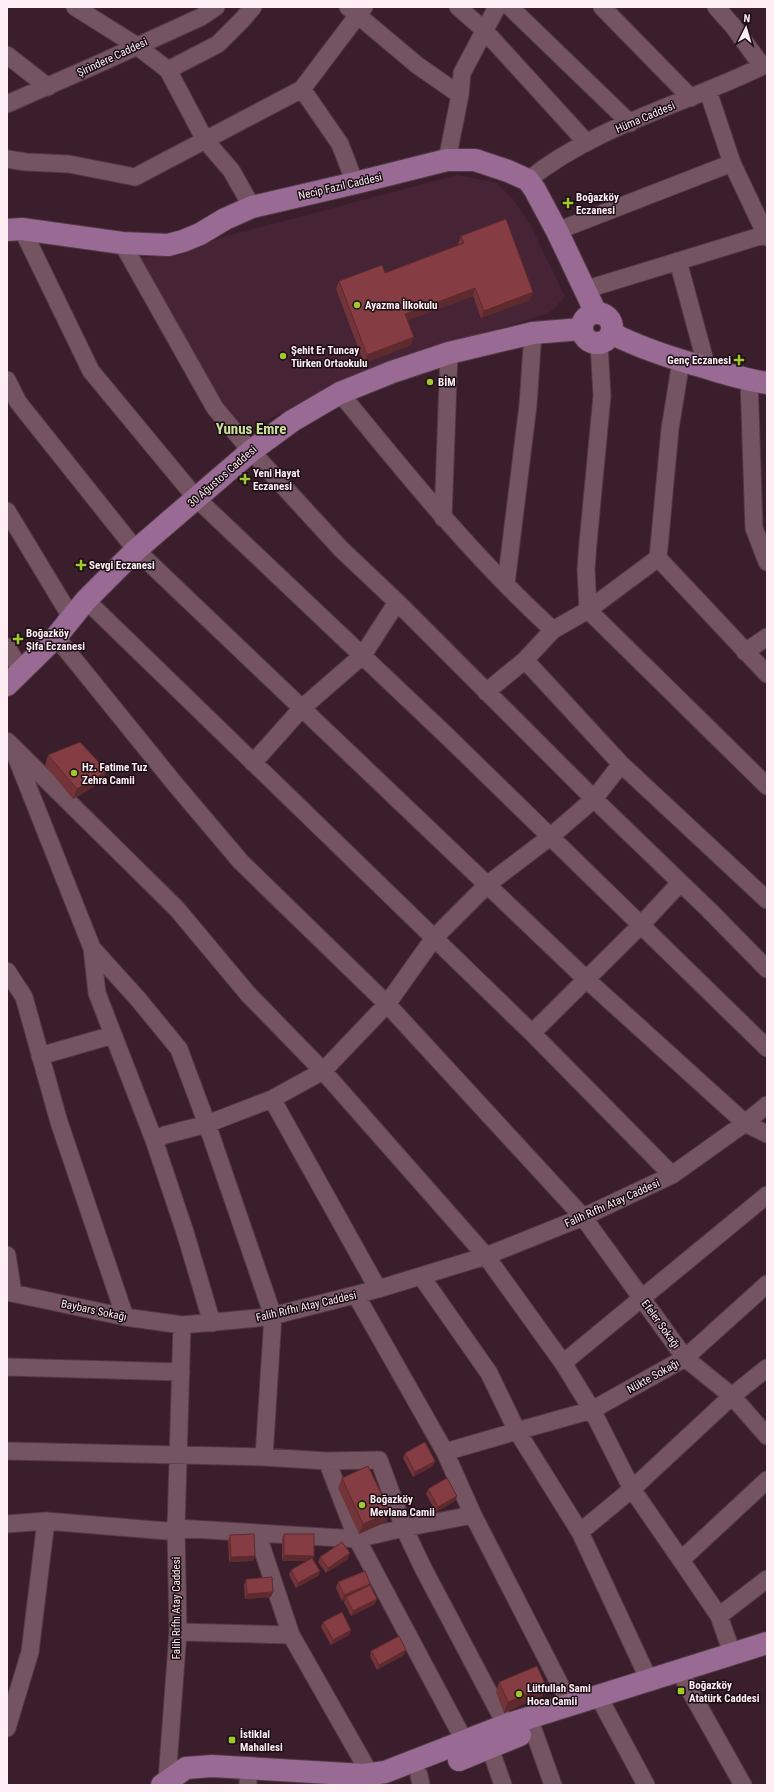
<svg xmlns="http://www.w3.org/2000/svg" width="774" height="1792" font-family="'Roboto Condensed',sans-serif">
  <rect width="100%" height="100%" fill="#3a1e2b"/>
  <path fill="#472435" d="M 457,175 L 497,183 L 513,199 L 531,226 L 565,297 L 549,313 L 357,373 L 243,433 L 163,315 L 131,259 L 170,255 L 231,235 Z"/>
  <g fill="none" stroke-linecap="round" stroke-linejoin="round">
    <defs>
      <path id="minor" d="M 75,7 L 137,46 L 168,70 L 205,140 L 231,170 L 252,207
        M 348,7 L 417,65 L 460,95
        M 458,7 L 484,30 L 586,142
        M 510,7 L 630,123
        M 602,7 L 691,98
        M 716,7 L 733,26 L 762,66
        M 7,55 L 48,87
        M 168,70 L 218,44 L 242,20 L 253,7
        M 302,89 L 340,144 L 355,183
        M 708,91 L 732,163 L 767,237
        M 7,104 L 98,64 L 201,17 L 216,7
        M 7,159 L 26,162 L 69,164 L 135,177 L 302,89 L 364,7
        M 447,160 L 460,95 L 462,73 L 497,7
        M 528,180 C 596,125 689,103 767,64
        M 22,229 L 91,371 L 196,498 L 446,735 L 767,1048
        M 557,231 L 732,163
        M 122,243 L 215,408 L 251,451 L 341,549 L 397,602 L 594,799 L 709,910 L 767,969
        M 678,261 L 707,368
        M 584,290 L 767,234
        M 599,344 L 602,396 L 588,543 L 586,569 L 588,610 L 767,786
        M 681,361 L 670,429 L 658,558 L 767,674
        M 7,380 L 18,402 L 136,550 L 587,980 L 745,1123 L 767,1134
        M 749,380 L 754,528 L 767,562
        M 340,393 C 407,475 474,558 553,630
        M 7,511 L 71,617
        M 443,518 L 449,353
        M 506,584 L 528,405 L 533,333
        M 86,600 L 532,1033 L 672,1175
        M 56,637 L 175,784 L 241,862 L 387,1004 L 583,1217 L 685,1358 L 732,1396 L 767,1436
        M 7,647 L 21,671
        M 745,652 L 767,637
        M 525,660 L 621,764 L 767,900
        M 486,692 L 525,660 L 553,630 L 588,610 L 658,558
        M 7,741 L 177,909 L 248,994 L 323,1071 L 486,1256 L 563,1363
        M 15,754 L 92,948 L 97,993 L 154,1140 L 185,1232 L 212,1323
        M 253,763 L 302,708 L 363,655 L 397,602
        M 92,948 L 138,999 L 179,1049 L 207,1124 L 273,1316 L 264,1457
        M 7,971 L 24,997 L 59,1122 L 125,1317
        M 532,1033 L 640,926 L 680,883
        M 40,1056 L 113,1035
        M 272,1099 L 378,1289
        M 154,1140 L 165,1135 L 207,1124 L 272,1099 L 323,1071 L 387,1004 L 434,938 L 488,884 L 550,837 L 594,799 L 621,764
        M 7,1255 L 13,1293
        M 421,1276 L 489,1373 L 517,1431 L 592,1410 L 685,1358 L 767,1284
        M 7,1292 L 125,1317 L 182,1325 L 268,1317 L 378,1289 L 486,1256 L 583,1217 L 672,1175 L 745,1123 L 767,1105
        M 356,1295 L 445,1452 L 517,1431 L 580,1532 L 649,1680
        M 7,1367 L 181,1372
        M 7,1451 L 264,1457 L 327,1461 L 379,1460 L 404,1528 L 423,1568 L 506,1725
        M 445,1452 L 473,1515 L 570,1704
        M 327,1461 L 357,1539 L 465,1742
        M 7,1524 L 46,1521 L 167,1531 L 176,1528 L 357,1539 L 404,1528 L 473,1515
        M 580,1532 L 632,1489 L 592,1410 L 563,1363 L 767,1195
        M 257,1533 L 291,1635 L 370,1774
        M 681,1560 L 632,1489 L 732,1396 L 767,1368
        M 719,1616 L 681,1560 L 767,1480
        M 178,1632 L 291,1635
        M 732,1653 L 719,1616 L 767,1579
        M 684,1680 L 743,1785
        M 602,1703 L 646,1785
        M 7,1728 L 30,1652 L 46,1521
        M 533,1729 L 553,1785
        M 490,1748 L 503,1785
        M 419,1775 L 421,1785
        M 167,1780 L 178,1632 L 176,1528 L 182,1325
        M 248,1782 L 248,1785"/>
      <path id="major" d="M 7,230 L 22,229 L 122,243 L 168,245 L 183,241 L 200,234 L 225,219 L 252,207 L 355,183 L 447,160 L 475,160 L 508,171 L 528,180 L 535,190 L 557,231 L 596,313
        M582 328a15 15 0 1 1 30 0a15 15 0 1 1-30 0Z
        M 611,333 C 642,349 674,359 707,368 C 727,374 746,380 767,383
        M 7,685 L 56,637 L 86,600 L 136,550 L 251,451 L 292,421 L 340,393 L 392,372 L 449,353 L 533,333 L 581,329
        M 459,1760 L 520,1735
        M 162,1785 L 186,1768 L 212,1766 L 364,1775 L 385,1772 L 506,1725 L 767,1643"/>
    </defs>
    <use href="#minor" stroke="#513a45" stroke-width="19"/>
    <use href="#major" stroke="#513a45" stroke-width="24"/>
    <use href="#minor" stroke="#755462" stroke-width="17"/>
    <use href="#major" stroke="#986a94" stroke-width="22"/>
  </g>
  <path fill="#723439" d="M 461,236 L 533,292 L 530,300 L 481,318 L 473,296 L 408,320 L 411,345 L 364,363 L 336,289 L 339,281 L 385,273 L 459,245 L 458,244 Z
    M 48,755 L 103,781 L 73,799 L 45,765 Z
    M 405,1453 L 435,1461 L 433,1466 L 413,1477 L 403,1458 Z
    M 342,1478 L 390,1512 L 386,1522 L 359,1534 L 338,1488 Z
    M 428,1489 L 457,1496 L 455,1501 L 436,1512 L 426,1494 Z
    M 284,1534 L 314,1556 L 313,1559 L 320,1571 L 318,1576 L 296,1588 L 289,1575 L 291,1570 L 307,1561 L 282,1561 L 282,1539 Z
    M 230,1535 L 253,1561 L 229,1562 L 228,1540 Z
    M 320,1557 L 348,1559 L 326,1573 L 318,1562 Z
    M 246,1579 L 271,1597 L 245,1599 L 244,1585 Z
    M 338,1582 L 370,1585 L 377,1599 L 375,1604 L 351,1616 L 344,1602 L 345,1599 L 342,1601 L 336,1588 Z
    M 323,1622 L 351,1630 L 349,1635 L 331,1645 L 321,1627 Z
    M 371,1651 L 404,1655 L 377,1670 L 370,1656 Z
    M 499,1682 L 546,1686 L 542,1696 L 504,1713 L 496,1692 Z"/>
  <path fill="#5d2a2e" d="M 475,288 L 473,296 L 402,322 L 405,314 Z
    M 533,292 L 530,300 L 481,318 L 484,311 Z
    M 414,337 L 411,345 L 364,363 L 367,355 Z
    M 107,771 L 103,781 L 73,799 L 77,789 Z
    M 435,1461 L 433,1466 L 413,1477 L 415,1472 Z
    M 457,1496 L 455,1501 L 436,1512 L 438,1507 Z
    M 390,1512 L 386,1522 L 359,1534 L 363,1524 Z
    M 350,1553 L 348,1559 L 326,1573 L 328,1568 Z
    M 284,1555 L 314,1556 L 312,1561 L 282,1561 Z
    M 255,1556 L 253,1561 L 229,1562 L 231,1557 Z
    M 320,1571 L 318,1576 L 296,1588 L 298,1583 Z
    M 370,1584 L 368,1589 L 346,1597 L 345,1599 L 342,1601 L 344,1595 Z
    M 273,1592 L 271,1597 L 245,1599 L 247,1594 Z
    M 377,1599 L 375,1604 L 351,1616 L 353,1611 Z
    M 351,1630 L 349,1635 L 331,1645 L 333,1640 Z
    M 406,1650 L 404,1655 L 377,1670 L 379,1665 Z
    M 546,1686 L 542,1696 L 504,1713 L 508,1702 Z"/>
  <path fill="#853c42" stroke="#5d2a2e" d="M 506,219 L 533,292 L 484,311 L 475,288 L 405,314 L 414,337 L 367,355 L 339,281 L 382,265 L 385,273 L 464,243 L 461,236 Z
    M 80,742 L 107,771 L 77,789 L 48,755 Z
    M 425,1442 L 435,1461 L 415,1472 L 405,1453 Z
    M 368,1466 L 390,1512 L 363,1524 L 342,1478 Z
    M 447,1478 L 457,1496 L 438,1507 L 428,1489 Z
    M 254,1534 L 255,1556 L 231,1557 L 230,1535 Z
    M 284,1534 L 314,1534 L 314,1556 L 284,1555 Z
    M 342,1542 L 350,1553 L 328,1568 L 320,1557 Z
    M 312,1558 L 320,1571 L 298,1583 L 291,1570 Z
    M 365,1571 L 370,1584 L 344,1595 L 338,1582 Z
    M 272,1577 L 273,1592 L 247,1594 L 246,1579 Z
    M 370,1585 L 377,1599 L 353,1611 L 346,1597 Z
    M 342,1612 L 351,1630 L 333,1640 L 323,1622 Z
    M 399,1636 L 406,1650 L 379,1665 L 371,1651 Z
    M 537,1666 L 546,1686 L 508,1702 L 499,1682 Z"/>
  <g fill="#a0c92c" stroke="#190c12" stroke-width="1.5">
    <path d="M566 197h4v4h4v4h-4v4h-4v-4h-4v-4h4z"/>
    <circle cx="357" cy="305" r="4"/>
    <circle cx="283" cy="356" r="4"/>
    <path d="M737 354h4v4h4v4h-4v4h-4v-4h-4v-4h4z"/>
    <circle cx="430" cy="382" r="4"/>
    <path d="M243 473h4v4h4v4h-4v4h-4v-4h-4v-4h4z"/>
    <path d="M79 559h4v4h4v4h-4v4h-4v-4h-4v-4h4z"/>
    <path d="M16 633h4v4h4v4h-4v4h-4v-4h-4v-4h4z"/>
    <circle cx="74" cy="773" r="4"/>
    <circle cx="362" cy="1505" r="4"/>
    <rect x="677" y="1687" width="8" height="8" rx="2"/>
    <circle cx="519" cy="1694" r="4"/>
    <rect x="228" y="1736" width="8" height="8" rx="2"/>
  </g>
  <g text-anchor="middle" stroke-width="3" stroke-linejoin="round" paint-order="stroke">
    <g font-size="11" fill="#feeef4" stroke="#190c12">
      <text transform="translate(112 57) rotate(-25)" y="4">Şirindere Caddesi</text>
      <text transform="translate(645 117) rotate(-23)" y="4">Hüma Caddesi</text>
      <text transform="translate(340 186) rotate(-13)" y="4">Necip Fazıl Caddesi</text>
      <text transform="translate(222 476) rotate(-41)" y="4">30 Ağustos Caddesi</text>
      <text transform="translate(612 1203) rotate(-24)" y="4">Falih Rıfhı Atay Caddesi</text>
      <text transform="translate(306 1306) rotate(-13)" y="4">Falih Rıfhı Atay Caddesi</text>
      <text transform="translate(94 1310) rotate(12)" y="4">Baybars Sokağı</text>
      <text transform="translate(661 1324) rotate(54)" y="4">Efeler Sokağı</text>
      <text transform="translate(653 1376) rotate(-29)" y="4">Nükte Sokağı</text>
      <text transform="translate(176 1608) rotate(-90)" y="4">Falih Rıfhı Atay Caddesi</text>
    </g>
    <g font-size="11" font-weight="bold" fill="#feeef4" stroke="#190c12" text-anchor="start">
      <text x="576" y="201">Boğazköy<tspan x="576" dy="13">Eczanesi</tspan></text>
      <text x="365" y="309">Ayazma İlkokulu</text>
      <text x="291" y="354">Şehit Er Tuncay<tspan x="291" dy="13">Türken Ortaokulu</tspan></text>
      <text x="731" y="364" text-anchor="end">Genç Eczanesi</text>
      <text x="438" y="386">BİM</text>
      <text x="253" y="477">Yeni Hayat<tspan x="253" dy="13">Eczanesi</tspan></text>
      <text x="89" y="569">Sevgi Eczanesi</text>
      <text x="26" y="637">Boğazköy<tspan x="26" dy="13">Şifa Eczanesi</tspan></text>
      <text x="82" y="771">Hz. Fatime Tuz<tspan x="82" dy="13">Zehra Camii</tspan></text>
      <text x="370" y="1503">Boğazköy<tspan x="370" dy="13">Mevlana Camii</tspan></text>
      <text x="689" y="1689">Boğazköy<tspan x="689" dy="13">Atatürk Caddesi</tspan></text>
      <text x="527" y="1692">Lütfullah Sami<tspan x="527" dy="13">Hoca Camii</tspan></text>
      <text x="240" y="1738">İstiklal<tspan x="240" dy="13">Mahallesi</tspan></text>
    </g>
    <g font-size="15" font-weight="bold" fill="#c9e399" stroke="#190c12">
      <text x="251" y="434">Yunus Emre</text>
    </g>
  </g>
  <rect width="774" height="1792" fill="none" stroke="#feeef4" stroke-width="16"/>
  <g transform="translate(746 28) rotate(5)" stroke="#190c12" stroke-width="3" paint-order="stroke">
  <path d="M0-3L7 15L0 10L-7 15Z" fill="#feeef4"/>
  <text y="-6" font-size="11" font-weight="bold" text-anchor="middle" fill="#feeef4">N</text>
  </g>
</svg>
